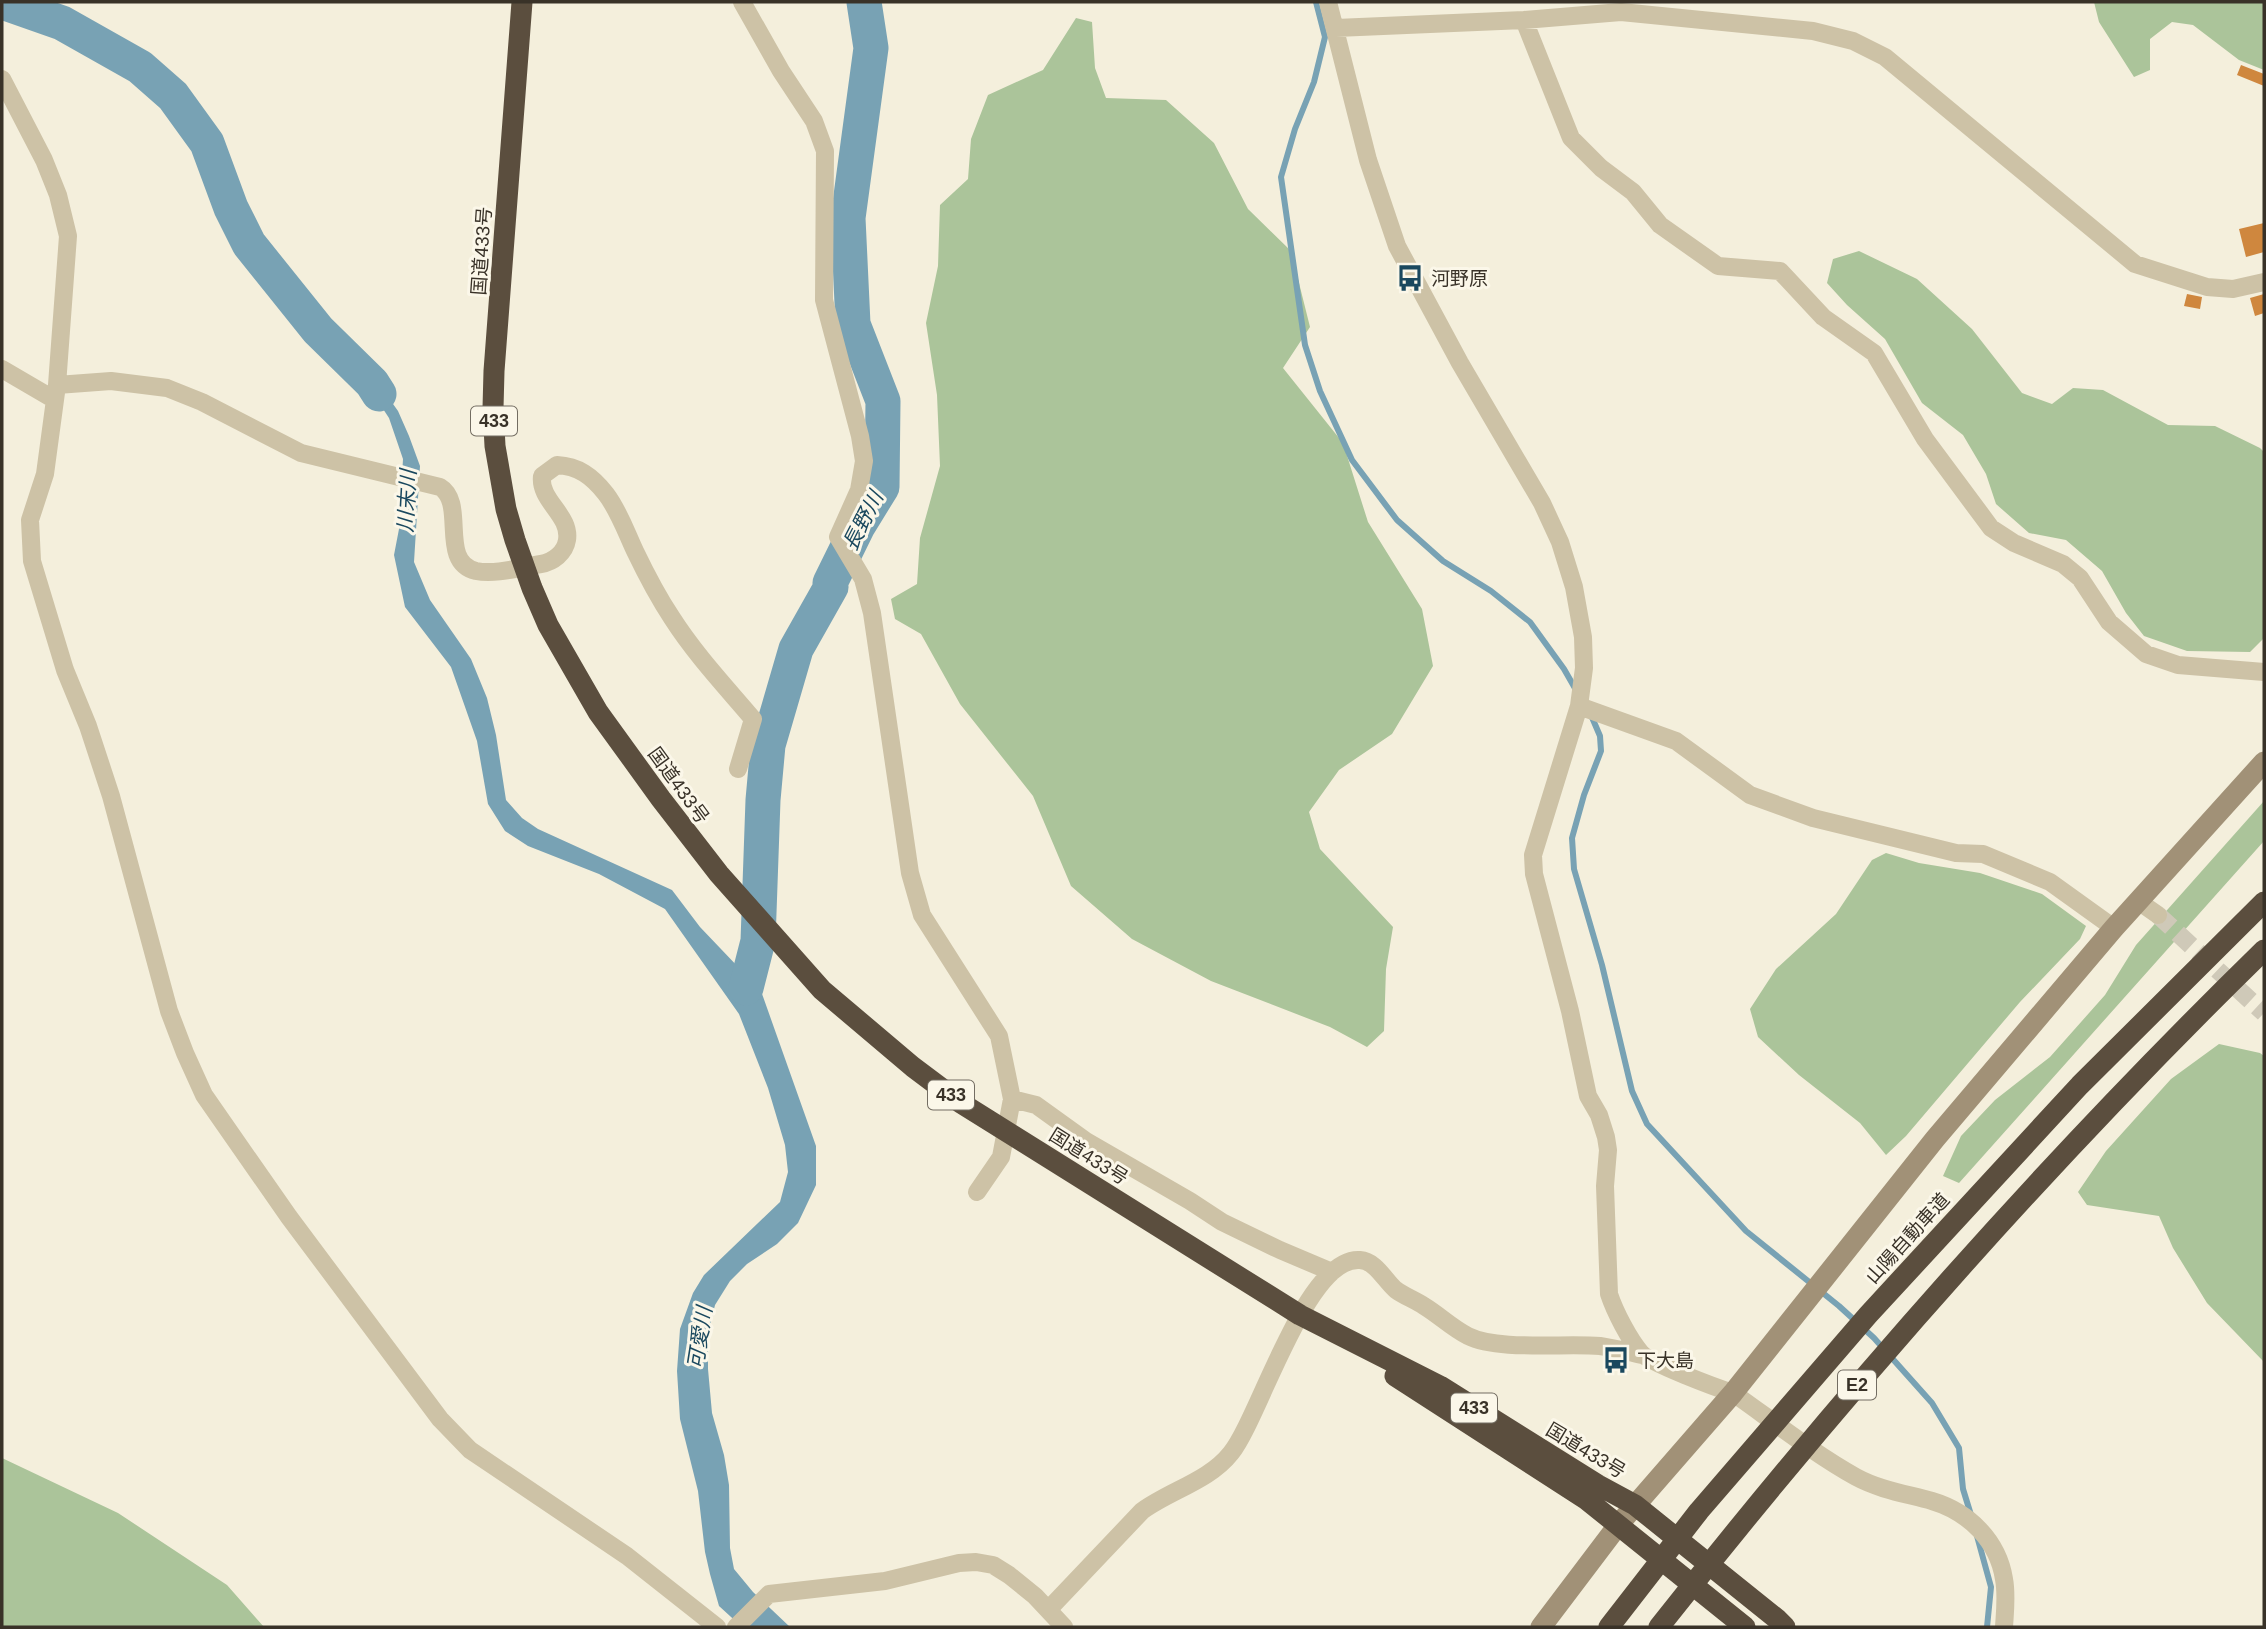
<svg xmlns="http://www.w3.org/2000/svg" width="2266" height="1629" font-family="Helvetica,'Noto Sans JP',sans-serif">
  <rect width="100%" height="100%" fill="#f4efdc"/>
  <path fill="#abc49a" d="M 2094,2 L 2264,2 L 2264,70 L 2239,60 L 2193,25 L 2172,22 L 2150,39 L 2150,70 L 2134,77 L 2099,22 Z
    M 1076,18 L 1092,22 L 1095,68 L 1106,98 L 1166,100 L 1214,143 L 1248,209 L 1291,251 L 1310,327 L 1283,368 L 1343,443 L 1368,522 L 1422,609 L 1433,666 L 1392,734 L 1339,770 L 1309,812 L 1320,849 L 1393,927 L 1386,969 L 1384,1031 L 1367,1047 L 1330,1027 L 1211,981 L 1132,939 L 1071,886 L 1033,796 L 960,704 L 921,634 L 895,619 L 891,599 L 917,584 L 920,538 L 940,466 L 937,395 L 926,323 L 938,266 L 940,205 L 968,179 L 971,139 L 988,95 L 1043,70 Z
    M 1859,251 L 1917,279 L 1972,329 L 2022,393 L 2052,404 L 2073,388 L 2103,390 L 2168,425 L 2215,426 L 2260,448 L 2264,452 L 2264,638 L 2250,652 L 2187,651 L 2144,636 L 2126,613 L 2102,571 L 2066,540 L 2029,533 L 1996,504 L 1986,474 L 1963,435 L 1922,403 L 1885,339 L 1847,305 L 1827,283 L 1833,259 Z
    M 2264,801 L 2264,841 L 1959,1183 L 1943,1176 L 1961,1136 L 1995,1100 L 2050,1057 L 2105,995 L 2136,945 Z
    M 1886,853 L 1919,863 L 1980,873 L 2042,894 L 2086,926 L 2080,939 L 2020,1002 L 1906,1136 L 1886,1155 L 1860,1123 L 1799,1075 L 1758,1037 L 1750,1009 L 1776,969 L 1836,914 L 1872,860 Z
    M 2219,1044 L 2260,1053 L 2264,1056 L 2264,1362 L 2207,1303 L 2173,1248 L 2159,1216 L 2087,1205 L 2078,1192 L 2106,1151 L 2171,1079 Z
    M 2,1458 L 118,1513 L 227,1585 L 264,1627 L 2,1627 Z"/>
  <path fill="#78a2b4" d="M 346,358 L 376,380 L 398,411 L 409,436 L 420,466 L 414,562 L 430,600 L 471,659 L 487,698 L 496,735 L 506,800 L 522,818 L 538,829 L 672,890 L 700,927 L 761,991 L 816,1146 L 816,1185 L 798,1223 L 777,1244 L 747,1264 L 730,1281 L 715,1305 L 708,1334 L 708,1369 L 712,1413 L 724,1455 L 729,1485 L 730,1548 L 734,1569 L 753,1592 L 790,1627 L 742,1627 L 719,1606 L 710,1574 L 705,1552 L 698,1491 L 680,1419 L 677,1371 L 680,1329 L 693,1293 L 704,1275 L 780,1202 L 788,1172 L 785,1145 L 768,1088 L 739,1014 L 665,909 L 599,874 L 528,846 L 505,831 L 488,804 L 477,741 L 451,667 L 405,607 L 394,555 L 399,529 L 403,459 L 389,418 L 368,386 Z"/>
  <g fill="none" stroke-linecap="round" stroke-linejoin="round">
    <path stroke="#78a2b4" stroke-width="6" d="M 1316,2 L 1325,37 L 1314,82 L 1295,129 L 1281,177 L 1305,345 L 1320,391 L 1352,460 L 1397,520 L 1443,561 L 1491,591 L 1530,622 L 1564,669 L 1576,690
      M 1591,715 L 1600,736 L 1601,751 L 1584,795 L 1572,838 L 1574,869 L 1602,965 L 1632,1091 L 1647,1124 L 1746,1231 L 1839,1306 L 1874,1338 L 1932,1403 L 1959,1448 L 1963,1489 L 1971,1515
      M 1977,1536 L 1991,1587 L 1987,1627"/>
    <path stroke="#78a2b4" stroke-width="35" d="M 2,2 L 62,23 L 140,67 L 173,96 L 207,143 L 231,208 L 249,244 L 318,330 L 372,383 L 379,394
      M 746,988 L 758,941 L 763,800 L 768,745 L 796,649 L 831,587 L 830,583 L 858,526 L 882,487 L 883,401 L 853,324 L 848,218 L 871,48 L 864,2"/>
  </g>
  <path fill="#cf873e" d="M 2241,65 L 2264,74 L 2264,86 L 2237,75 Z
    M 2264,223 L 2264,252 L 2246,257 L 2239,229 Z
    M 2187,294 L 2202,297 L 2200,309 L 2184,306 Z
    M 2264,294 L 2264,313 L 2255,316 L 2250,298 Z"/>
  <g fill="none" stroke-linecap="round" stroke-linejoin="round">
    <path stroke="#cfc9b8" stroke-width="18" stroke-dasharray="18 9" stroke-linecap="butt" d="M 2158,915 L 2264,1013"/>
    <path stroke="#cdc2a6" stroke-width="18" d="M 742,2 L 781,71 L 814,121 L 825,151 L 824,300 L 860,436 L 864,461 L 859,490 L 838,537 L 863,579 L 872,613 L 910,873 L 922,915 L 999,1036 L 1012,1099 L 1036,1105 L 1086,1141 L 1190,1201 L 1222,1222 L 1280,1250 L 1332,1272
      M 1328,2 L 1368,160 L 1397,246 L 1460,363 L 1542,503 L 1560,542 L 1574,587 L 1583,637 L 1584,668 L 1579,706 L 1533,855 L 1534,874 L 1570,1011 L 1588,1096 L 1599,1115 L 1606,1137 L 1608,1150 L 1605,1186 L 1609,1294 C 1615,1312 1629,1339 1641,1353 C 1650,1363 1717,1388 1733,1393 C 1773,1421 1813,1453 1856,1477 C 1880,1490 1907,1494 1932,1501 C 1969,1512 1998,1541 2004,1579 C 2007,1595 2005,1611 2004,1627
      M 1524,20 L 1571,138 L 1601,168 L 1633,192 L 1660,225 L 1718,266 L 1780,271 L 1823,317 L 1874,353 L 1925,439 L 1991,528 L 2014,543 L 2063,564 L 2080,578 L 2109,622 L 2146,654 L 2178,665 L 2264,672
      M 1336,28 L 1524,20 L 1621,12 L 1813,31 L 1853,41 L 1885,57 L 2135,264 L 2207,287 L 2233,289 L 2264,282
      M 2,79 L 44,160 L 58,195 L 68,236 L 57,385 L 45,474 L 30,520 L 32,561 L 65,670 L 88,726 L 111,796 L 169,1011 L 185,1053 L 204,1095 L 289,1217 L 440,1419 L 470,1450 L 627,1556 L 717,1627
      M 2,369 L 55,400
      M 57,385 L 111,381 L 167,388 L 202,402 L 301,453 L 440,487 C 467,503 438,562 476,571 C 496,575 521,567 541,564 C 553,562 565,553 567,540 C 571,515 539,501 542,476 L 557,465 C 578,466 592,476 606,494 C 619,511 626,532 635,551 C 646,574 658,597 672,618 C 695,654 725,686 753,719 L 738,769
      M 1579,706 L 1676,741 L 1750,795 L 1813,818 L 1956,853 L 1983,854 L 2050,882 L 2114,928
      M 2138,901 L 2158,915
      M 977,1192 L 1001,1157 L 1012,1099
      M 1048,1610 L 1142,1511 C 1171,1490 1209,1481 1231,1453 C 1260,1417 1306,1256 1360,1260 C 1376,1261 1385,1281 1396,1290 C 1404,1296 1415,1300 1424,1306 C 1439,1315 1452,1328 1468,1336 C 1498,1351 1565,1343 1600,1346 C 1614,1348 1628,1352 1642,1355
      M 736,1627 L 769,1594 L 885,1581 L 959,1563 L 976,1562 L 993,1565 L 1009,1575 L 1035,1596 L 1064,1627"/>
    <path stroke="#a19177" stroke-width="21" d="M 1541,1627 L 1619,1524 L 1733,1393 L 1935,1139 L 2114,928 L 2264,762"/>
    <path stroke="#5b4e3e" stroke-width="21" d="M 522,2 L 494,371 L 493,408 L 495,446 L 506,509 L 515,540 L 532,588 L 548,625 L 598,712 L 661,799 L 719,874 L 822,990 L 913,1067 L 961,1103 L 1300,1315 L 1440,1386 L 1598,1485 L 1635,1505 L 1777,1619 L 1785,1627
      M 1395,1376 L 1587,1500 L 1745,1627
      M 1609,1627 L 1699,1511 L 1868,1315 L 2080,1085 L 2264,902
      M 1659,1627 C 1847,1389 2047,1162 2264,950"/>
  </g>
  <defs>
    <symbol id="bus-bare" viewBox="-9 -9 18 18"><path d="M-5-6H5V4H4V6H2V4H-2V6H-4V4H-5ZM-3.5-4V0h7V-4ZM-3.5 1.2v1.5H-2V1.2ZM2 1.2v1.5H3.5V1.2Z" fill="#1a485e" stroke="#fbf7e9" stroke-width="2.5" paint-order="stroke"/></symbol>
  </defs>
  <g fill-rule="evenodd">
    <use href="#bus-bare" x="1391" y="259" width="38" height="38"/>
    <use href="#bus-bare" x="1597" y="1341" width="38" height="38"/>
  </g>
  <g text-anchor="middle" stroke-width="6" stroke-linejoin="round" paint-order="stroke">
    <g fill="#fbf7e9" stroke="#736d62" stroke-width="2">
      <rect x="471" y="406.5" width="46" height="29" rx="5"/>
      <rect x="928" y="1080.5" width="46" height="29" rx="5"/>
      <rect x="1838" y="1370.5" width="38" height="29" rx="5"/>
      <rect x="1451" y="1393.5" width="46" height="29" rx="5"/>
    </g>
    <g font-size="18" font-weight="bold" fill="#393228">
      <text x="494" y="427">433</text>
      <text x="951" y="1101">433</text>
      <text x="1857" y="1391">E2</text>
      <text x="1474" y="1414">433</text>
    </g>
    <g font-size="19" fill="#393228" stroke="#fbf7e9">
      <text transform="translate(481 251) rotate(-86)" y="7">国道433号</text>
      <text transform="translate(679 785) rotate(54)" y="7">国道433号</text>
      <text transform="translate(1089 1156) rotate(32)" y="7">国道433号</text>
      <text transform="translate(1907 1238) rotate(-48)" y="7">山陽自動車道</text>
      <text transform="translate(1586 1450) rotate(31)" y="7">国道433号</text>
    </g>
    <g font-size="19" fill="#393228" stroke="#fbf7e9" text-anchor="start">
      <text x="1431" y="285">河野原</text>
      <text x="1637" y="1367">下大島</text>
    </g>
    <g font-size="21" font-style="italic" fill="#1a485e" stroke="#fbf7e9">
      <text transform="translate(407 501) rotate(-87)" y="7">川末川</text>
      <text transform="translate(863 521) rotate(-63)" y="7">長野川</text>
      <text transform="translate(700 1338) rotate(-81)" y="7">可愛川</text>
    </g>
  </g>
  <rect width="2266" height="1629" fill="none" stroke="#393228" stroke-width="7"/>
</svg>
